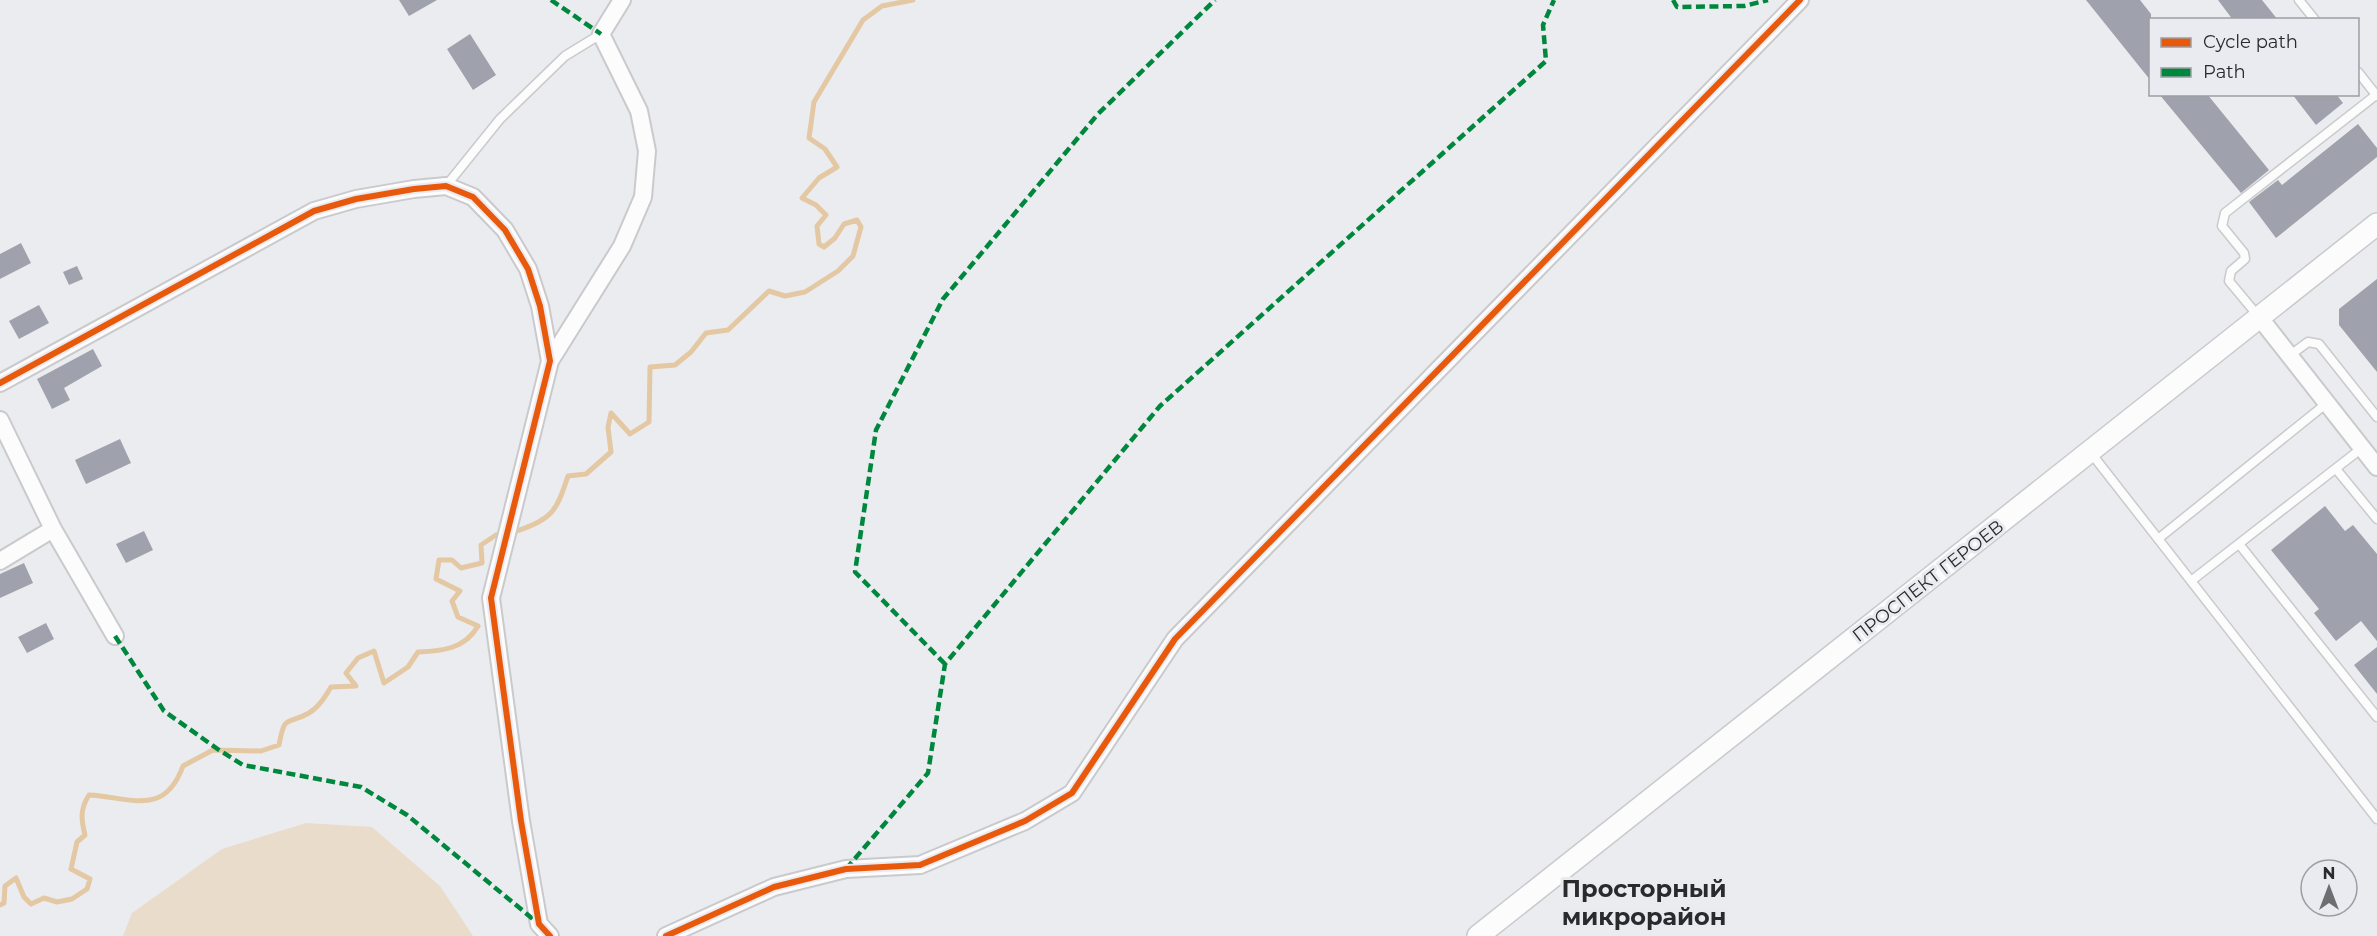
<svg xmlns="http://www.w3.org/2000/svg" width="2377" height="936" font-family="Montserrat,sans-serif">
  <rect width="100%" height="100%" fill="#ebecef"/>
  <path fill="#e9dcca" d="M 306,823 L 372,827 L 440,886 L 473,936 L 123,936 L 132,913 L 222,849 Z"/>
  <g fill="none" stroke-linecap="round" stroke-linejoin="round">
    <path stroke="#e3c8a3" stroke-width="5" d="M 517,531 C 553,518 556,512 568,476 L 586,474 L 611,452 L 608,427 L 611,413 L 630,434 L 649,422 L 650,367 L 675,365 L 691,352 L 706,333 L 728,330 L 769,291 L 785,296 L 805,292 L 838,271 L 853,256 L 861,227 L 857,220 L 844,224 L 835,238 L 824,247 L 819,244 L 817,226 L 826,215 L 816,205 L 802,198 L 819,178 L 837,167 L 825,149 L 809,138 L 814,102 L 863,20 L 882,6 L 913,0
      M 0,905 L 4,903 L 5,886 L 16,878 L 24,897 L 31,904 L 44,898 L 57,902 L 72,899 L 87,889 L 90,879 L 71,869 L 77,842 L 85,835 C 81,819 80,809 89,795 C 130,797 164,818 183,766 L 213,750 L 261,751 L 279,745 C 285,713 286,726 309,713 C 319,707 325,697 331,687 L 356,686 L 346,673 L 358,658 L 374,651 L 384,683 L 408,667 L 418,652 C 442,651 465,649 478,626 L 458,617 L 452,601 L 460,591 L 436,579 L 439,560 L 452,560 L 461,568 L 482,563 L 481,545 L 496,535"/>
  </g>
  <path fill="#9fa1ac" d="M 399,0 L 437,0 L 409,16 Z
    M 2086,0 L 2140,0 L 2151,14 L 2151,81 Z
    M 2218,0 L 2262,0 L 2278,20 L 2233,20 Z
    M 470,34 L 496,75 L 473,90 L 447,49 Z
    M 2159,94 L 2207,94 L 2269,170 L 2241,193 Z
    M 2292,94 L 2336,94 L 2343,103 L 2316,125 Z
    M 2358,124 L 2377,148 L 2377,157 L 2276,238 L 2249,202 L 2278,180 L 2282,185 Z
    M 21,243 L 31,263 L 0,279 L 0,254 Z
    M 77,266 L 83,279 L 69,285 L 63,272 Z
    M 2377,279 L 2377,372 L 2339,325 L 2339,309 Z
    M 39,305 L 49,323 L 19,339 L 9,321 Z
    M 93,349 L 102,366 L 64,388 L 70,400 L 52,409 L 37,379 Z
    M 120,439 L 131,463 L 86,484 L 75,460 Z
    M 2325,506 L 2345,531 L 2353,525 L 2377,554 L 2377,641 L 2361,621 L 2336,641 L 2314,613 L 2319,609 L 2271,550 Z
    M 144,531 L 153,550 L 126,563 L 116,544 Z
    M 24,563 L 33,583 L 0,598 L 0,574 Z
    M 46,623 L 54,639 L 27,653 L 18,637 Z
    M 2377,647 L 2377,694 L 2354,665 Z"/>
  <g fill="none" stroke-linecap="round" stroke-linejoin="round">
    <defs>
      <path id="service" d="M 2299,0 L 2315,20
        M 2358,72 L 2377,96
        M 446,186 L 500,119 L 565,56 L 601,34
        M 2259,317 L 2229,281 L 2231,271 L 2245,259 L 2244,253 L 2222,226 L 2225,213 L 2376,95
        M 2289,356 L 2308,342 L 2319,344 L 2377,417
        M 2091,453 L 2377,819
        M 2336,469 L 2377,519
        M 2158,539 L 2327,403
        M 2239,544 L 2377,717
        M 2191,581 L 2362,448"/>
      <path id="minor" d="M 2260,318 L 2377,467
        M 550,361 L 622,246 L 643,197 L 647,151 L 639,111 L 601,34 L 622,0
        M 0,383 L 314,211 L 356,199 L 414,189 L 446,186 L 473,197 L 505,230 L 528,269 L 540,306 L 550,361 L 491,598 L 521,821 L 539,924 L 550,936
        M 0,420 L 53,529 L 115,636
        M 0,561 L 53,529
        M 666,936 L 774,887 L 846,869 L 920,865 L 1025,821 L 1072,793 L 1175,639 L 1800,0"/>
      <path id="tertiary" d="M 1478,936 L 2377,224"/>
    </defs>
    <use href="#service" stroke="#cacacd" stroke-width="11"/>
    <use href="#minor" stroke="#cacacd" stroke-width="20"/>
    <use href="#tertiary" stroke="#cacacd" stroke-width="24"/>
    <use href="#service" stroke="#fcfcfd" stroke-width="8"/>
    <use href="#minor" stroke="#fcfcfd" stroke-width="16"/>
    <use href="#tertiary" stroke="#fcfcfd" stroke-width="21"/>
    <path stroke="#00873e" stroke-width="4.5" stroke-dasharray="9 4.5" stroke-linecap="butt" d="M 551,0 L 601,34
      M 1673,0 L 1677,7 L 1744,6 L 1768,0
      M 115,636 L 164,711 L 219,750 L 243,765 L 361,787 L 407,815 L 539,924
      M 945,664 L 855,572 L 876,430 L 943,299 L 1098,114 L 1215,0
      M 846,869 L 928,773 L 945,664 L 1160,406 L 1546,61 L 1543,25 L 1554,0"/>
    <defs>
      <path id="cycleway" d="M 0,383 L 314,211 L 356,199 L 414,189 L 446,186 L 473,197 L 505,230 L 528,269 L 540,306 L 550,361 L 491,598 L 521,821 L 539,924 L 550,936
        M 666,936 L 774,887 L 846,869 L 920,865 L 1025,821 L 1072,793 L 1175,639 L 1800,0"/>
    </defs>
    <use href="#cycleway" stroke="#e9ebf1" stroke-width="10"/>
    <use href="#cycleway" stroke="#e8590c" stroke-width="6"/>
  </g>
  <g text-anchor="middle" stroke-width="6" stroke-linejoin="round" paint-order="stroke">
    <g font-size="18" fill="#2a2a2d" stroke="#e9ebf1">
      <text transform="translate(1928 581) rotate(-38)" y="6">ПРОСПЕКТ ГЕРОЕВ</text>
    </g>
    <g font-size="24" font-weight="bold" fill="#2a2a2d" stroke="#e9ebf1">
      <text x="1644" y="897">Просторный<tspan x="1644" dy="28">микрорайон</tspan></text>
    </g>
  </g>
  <rect x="2149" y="18" width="210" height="78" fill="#e9ebf1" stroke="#9d9ea3" stroke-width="1.5"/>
  <rect x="2161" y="38" width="30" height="9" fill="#e8590c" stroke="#9d9ea3" stroke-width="1.5"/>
  <text x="2203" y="48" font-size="18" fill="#2a2a2d">Cycle path</text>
  <rect x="2161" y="68" width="30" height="9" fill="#00873e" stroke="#9d9ea3" stroke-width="1.5"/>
  <text x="2203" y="78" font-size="18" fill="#2a2a2d">Path</text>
  <g transform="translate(2329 888)"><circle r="28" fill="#e9ebf1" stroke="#9d9ea3" stroke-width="1.5"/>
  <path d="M0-4.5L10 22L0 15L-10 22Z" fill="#6e6e71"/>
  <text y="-9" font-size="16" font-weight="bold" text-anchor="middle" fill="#2a2a2d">N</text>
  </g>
</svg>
